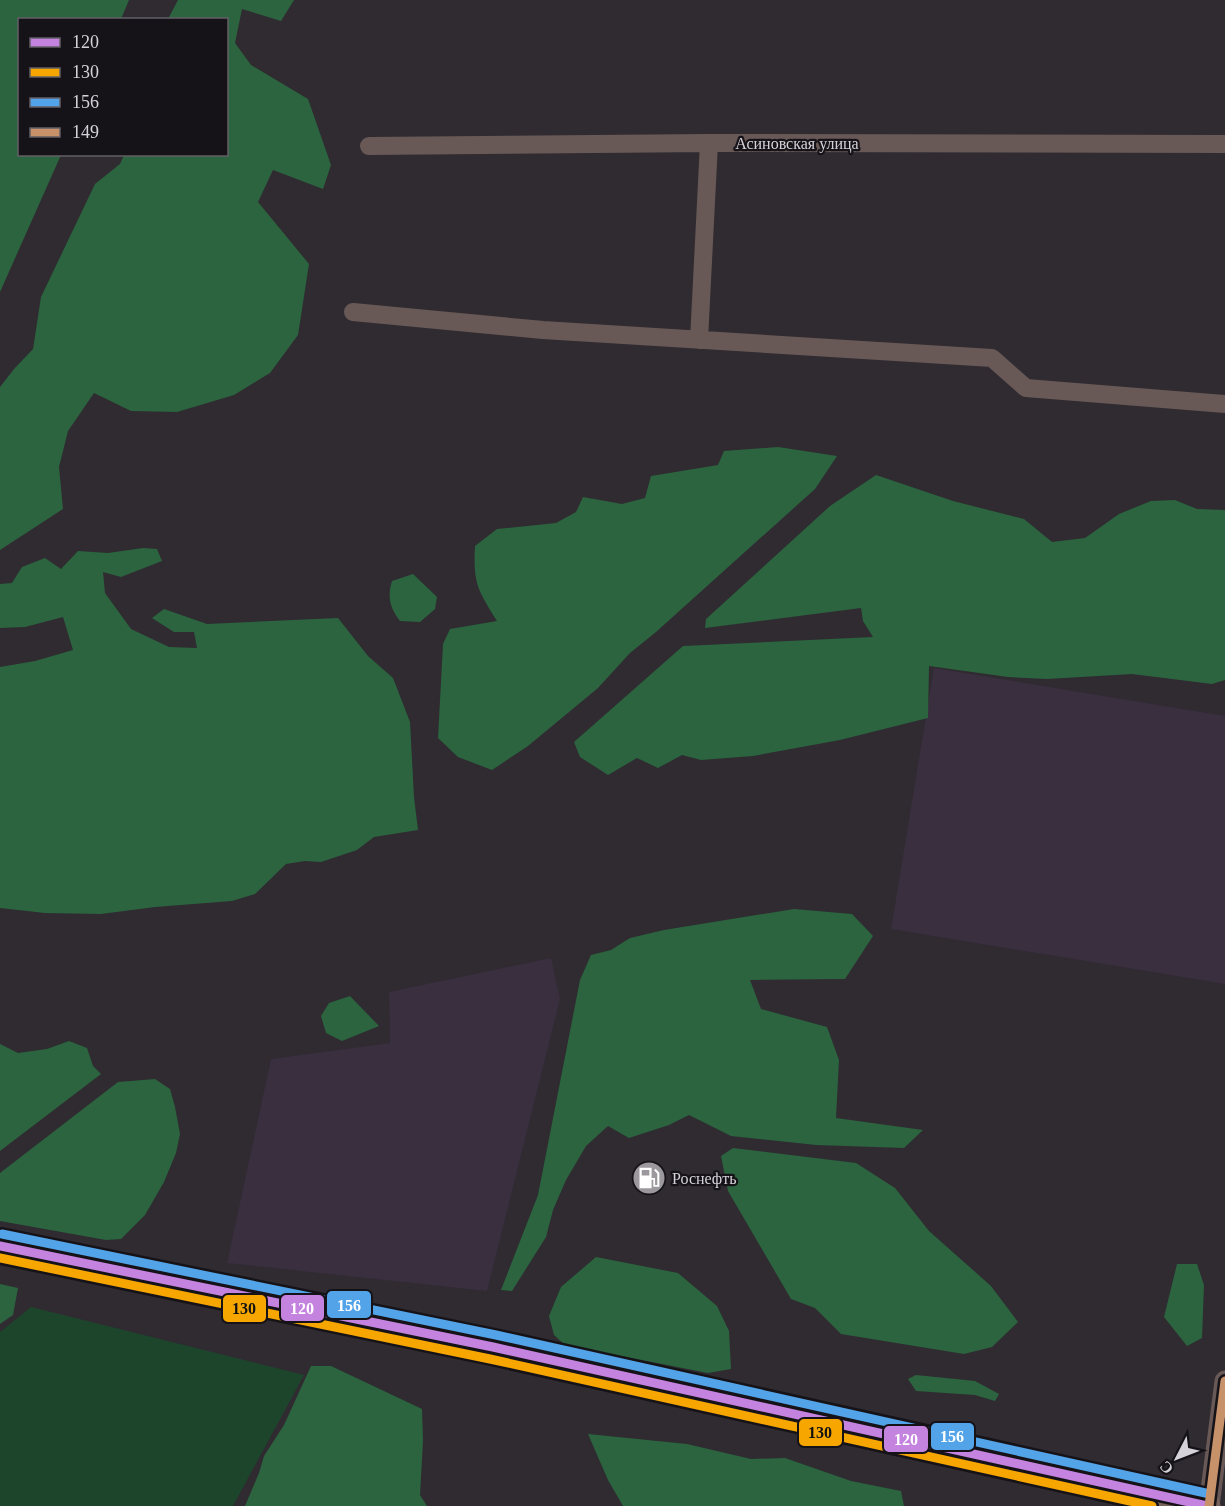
<svg xmlns="http://www.w3.org/2000/svg" width="1225" height="1506" font-family="'Times New Roman',serif">
  <rect width="100%" height="100%" fill="#2f2b31"/>
  <path fill="#392f3f" d="M 934,668 L 1225,716 L 1225,984 L 891,929 Z
    M 551,958 L 560,999 L 487,1291 L 227,1263 L 271,1059 L 390,1043 L 389,992 Z"/>
  <path fill="#1d452b" d="M 31,1307 L 304,1375 L 233,1506 L 0,1506 L 0,1332 Z"/>
  <path fill="#2b643f" d="M 0,0 L 129,0 L 121,19 L 20,20 L 20,154 L 61,155 L 0,292 Z
    M 178,0 L 294,0 L 281,21 L 242,9 L 235,43 L 251,65 L 308,99 L 331,165 L 323,189 L 273,170 L 258,202 L 309,264 L 298,335 L 270,373 L 234,395 L 177,412 L 131,411 L 94,393 L 68,431 L 59,467 L 63,509 L 0,550 L 0,387 L 14,369 L 33,349 L 41,297 L 95,184 L 120,164 L 124,155 L 226,154 L 226,20 L 168,19 Z
    M 778,447 L 837,456 L 815,489 L 656,632 L 630,653 L 598,688 L 528,746 L 492,770 L 458,757 L 438,738 L 443,644 L 450,629 L 497,621 C 478,590 473,584 475,546 L 497,529 L 556,523 L 576,512 L 583,497 L 622,504 L 645,498 L 651,476 L 718,465 L 724,451 Z
    M 876,475 L 953,501 L 1024,519 L 1052,542 L 1085,538 L 1119,514 L 1151,501 L 1175,500 L 1197,509 L 1225,510 L 1225,680 L 1212,684 L 1132,674 L 1047,679 L 1008,677 L 929,666 L 928,718 L 840,740 L 753,756 L 701,760 L 682,755 L 658,768 L 637,758 L 608,775 L 580,757 L 574,742 L 683,646 L 873,637 L 863,621 L 861,608 L 705,628 L 706,619 L 830,506 Z
    M 143,548 L 157,549 L 162,561 L 121,577 L 103,572 L 105,593 L 131,629 L 169,647 L 197,648 L 194,632 L 174,632 L 152,618 L 164,609 L 207,624 L 338,618 L 368,656 L 393,678 L 410,722 L 414,797 L 418,830 L 374,837 L 357,850 L 321,862 L 305,861 L 286,864 L 255,894 L 232,901 L 155,907 L 101,914 L 45,913 L 0,908 L 0,667 L 35,661 L 73,650 L 63,617 L 25,627 L 0,628 L 0,584 L 12,583 L 22,567 L 45,558 L 61,569 L 78,551 L 108,553 Z
    M 413,574 L 437,597 L 435,609 L 420,622 L 400,621 C 390,608 387,597 392,581 Z
    M 794,909 L 852,914 L 873,936 L 845,979 L 750,980 L 761,1009 L 827,1027 L 839,1060 L 836,1118 L 923,1130 L 904,1148 L 816,1145 L 731,1136 L 689,1115 L 669,1125 L 629,1138 L 608,1126 L 586,1146 L 566,1180 L 553,1210 L 546,1237 L 512,1291 L 501,1290 L 538,1195 L 580,980 L 591,955 L 611,950 L 630,938 L 664,930 Z
    M 350,996 L 379,1026 L 342,1041 L 326,1033 L 321,1016 L 329,1003 Z
    M 69,1041 L 87,1048 L 93,1066 L 101,1074 L 0,1151 L 0,1044 L 18,1053 L 47,1049 Z
    M 155,1079 L 170,1089 L 175,1107 L 180,1134 L 176,1153 L 164,1182 L 145,1215 L 121,1239 L 106,1240 L 0,1221 L 0,1173 L 118,1082 Z
    M 733,1148 L 856,1163 L 895,1188 L 929,1231 L 991,1286 L 1018,1322 L 992,1347 L 964,1354 L 841,1334 L 815,1308 L 791,1299 L 728,1191 L 721,1156 Z
    M 596,1257 L 678,1273 L 717,1306 L 729,1331 L 731,1369 L 708,1373 L 565,1345 L 554,1335 L 549,1316 L 561,1287 Z
    M 1177,1264 L 1197,1264 L 1204,1285 L 1202,1338 L 1187,1346 L 1164,1317 Z
    M 0,1284 L 18,1288 L 13,1315 L 0,1324 Z
    M 311,1366 L 331,1366 L 422,1409 L 423,1441 L 420,1495 L 427,1506 L 245,1506 L 259,1473 L 264,1456 L 284,1425 Z
    M 916,1375 L 975,1381 L 999,1394 L 995,1401 L 975,1395 L 916,1391 L 908,1379 Z
    M 588,1434 L 687,1444 L 751,1459 L 785,1458 L 851,1481 L 901,1491 L 904,1506 L 623,1506 L 608,1480 Z"/>
  <g fill="none" stroke-linecap="round" stroke-linejoin="round">
    <path stroke="#685956" stroke-width="18" d="M 369,146 L 709,143 L 1225,144
      M 353,312 L 543,330 L 992,358 L 1026,388 L 1225,404
      M 699,340 L 709,143"/>
    <path stroke="#685956" stroke-width="21" d="M 1209,1506 L 1225,1381"/>
    <path stroke="#76615b" stroke-width="27" d="M 0,1246 L 493,1347 L 1207,1506"/>
    <defs>
      <path id="bus-1" d="M 0,1246 L 493,1347 L 1207,1506"/>
      <path id="bus-2" d="M 0,1258 L 490,1359 L 1152,1506"/>
      <path id="bus-3" d="M 2,1234 L 496,1335 L 1210,1494"/>
      <path id="bus-4" d="M 1209,1506 L 1225,1381"/>
    </defs>
    <use href="#bus-1" stroke="#161318" stroke-width="14"/>
    <use href="#bus-2" stroke="#161318" stroke-width="14"/>
    <use href="#bus-3" stroke="#161318" stroke-width="14"/>
    <use href="#bus-4" stroke="#161318" stroke-width="14"/>
    <use href="#bus-1" stroke="#c483df" stroke-width="9"/>
    <use href="#bus-2" stroke="#f7a600" stroke-width="9"/>
    <use href="#bus-3" stroke="#53a3e8" stroke-width="9"/>
    <use href="#bus-4" stroke="#c7916a" stroke-width="9"/>
  </g>
  <defs>
    <symbol id="fuel-disc" viewBox="-11 -11 22 22"><circle r="9.5" fill="#9c989e" stroke="#161318"/><path d="M-5.5-6h7V0h2V4h1.3V-2.5L3-4.5l.8-.8L6-3V5H2.5V1h-1V6h-7ZM-4.2-4.7v3.2H.2V-4.7Z" fill="#fff"/></symbol>
  </defs>
  <g fill-rule="evenodd">
    <use href="#fuel-disc" x="630" y="1159" width="38" height="38"/>
  </g>
  <g text-anchor="middle" stroke-width="4.5" stroke-linejoin="round" paint-order="stroke">
    <g font-size="16" fill="#d6d2d9" stroke="#161318">
      <text x="797" y="149">Асиновская улица</text>
    </g>
    <g font-size="16" fill="#d6d2d9" stroke="#161318" text-anchor="start">
      <text x="672" y="1184">Роснефть</text>
    </g>
  </g>
  <g stroke="#161318" stroke-width="2">
    <rect x="326" y="1290" width="46" height="29" rx="6" fill="#53a3e8"/>
    <rect x="280" y="1294" width="45" height="28" rx="6" fill="#c483df"/>
    <rect x="222" y="1294" width="45" height="29" rx="6" fill="#f7a600"/>
    <rect x="798" y="1418" width="45" height="29" rx="6" fill="#f7a600"/>
    <rect x="930" y="1422" width="45" height="29" rx="6" fill="#53a3e8"/>
    <rect x="883" y="1425" width="46" height="28" rx="6" fill="#c483df"/>
  </g>
  <g font-size="16" text-anchor="middle" font-weight="bold" fill="#fff">
    <text x="349" y="1311">156</text>
    <text x="302" y="1314">120</text>
    <text x="952" y="1442">156</text>
    <text x="906" y="1445">120</text>
  </g>
  <g font-size="16" text-anchor="middle" font-weight="bold" fill="#111">
    <text x="244" y="1314">130</text>
    <text x="820" y="1438">130</text>
  </g>
  <rect x="18" y="18" width="210" height="138" fill="#161318" stroke="#635f65" stroke-width="1.5"/>
  <rect x="30" y="38" width="30" height="9" fill="#c483df" stroke="#635f65" stroke-width="1.5"/>
  <text x="72" y="48" font-size="18" fill="#d6d2d9">120</text>
  <rect x="30" y="68" width="30" height="9" fill="#f7a600" stroke="#635f65" stroke-width="1.5"/>
  <text x="72" y="78" font-size="18" fill="#d6d2d9">130</text>
  <rect x="30" y="98" width="30" height="9" fill="#53a3e8" stroke="#635f65" stroke-width="1.5"/>
  <text x="72" y="108" font-size="18" fill="#d6d2d9">156</text>
  <rect x="30" y="128" width="30" height="9" fill="#c7916a" stroke="#635f65" stroke-width="1.5"/>
  <text x="72" y="138" font-size="18" fill="#d6d2d9">149</text>
  <g transform="translate(1177 1458) rotate(228)" stroke="#161318" stroke-width="4.5" paint-order="stroke">
  <path d="M0-4.5L10 22L0 15L-10 22Z" fill="#d6d2d9"/>
  <text y="-9" font-size="16" font-weight="bold" text-anchor="middle" fill="#d6d2d9">С</text>
  </g>
</svg>
